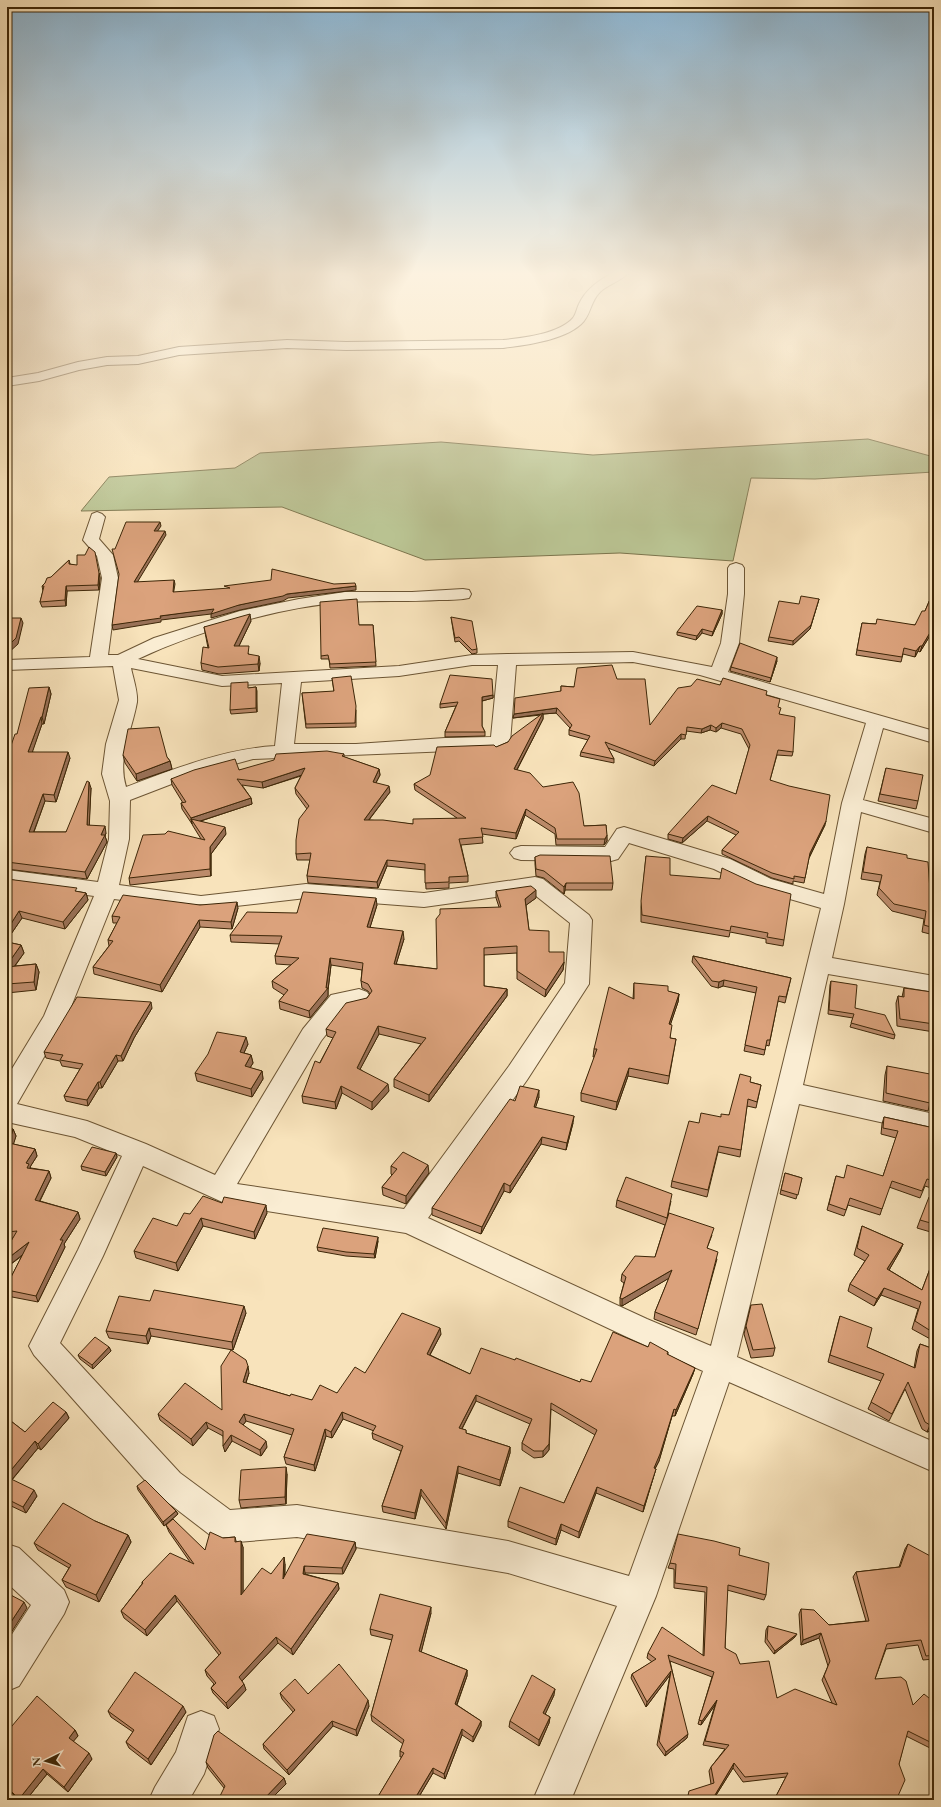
<svg xmlns="http://www.w3.org/2000/svg" width="941" height="1807" font-family="'EB Garamond',serif">
  <rect width="100%" height="100%" fill="#f8e3bb"/>
  <filter id="stains"><feTurbulence type="fractalNoise" baseFrequency=".005" numOctaves="4"/><feColorMatrix values="0 0 0 0 .2 0 0 0 0 .09 0 0 0 0 .02 0 0 0 .5 -.17"/></filter>
  <radialGradient id="worn" r=".72"><stop offset=".6" stop-color="#630" stop-opacity="0"/><stop offset="1" stop-color="#630" stop-opacity=".3"/></radialGradient>
  <path fill="#bac493" stroke="#7c754d" d="M 868,439 L 934,457 L 934,472 L 815,479 L 751,478 L 733,561 L 620,553 L 425,560 L 282,507 L 81,511 L 109,477 L 235,468 L 260,453 L 441,442 L 593,455 Z"/>
  <g fill="none" stroke-linecap="round" stroke-linejoin="round">
    <path fill="#a1bcba" fill-rule="evenodd" d="M 7,273 L 29,273 L 14,286 L 7,288 Z"/>
    <defs>
      <path id="minor" d="M 613,273 L 628,273 C 623,280 607,285 600,292 C 591,301 591,312 584,321 C 568,340 526,345 503,348 L 346,350 L 287,348 L 179,355 L 138,364 L 107,365 L 79,370 L 39,381 L 7,386 L 7,378 L 38,373 L 78,362 L 107,357 L 138,356 L 179,347 L 287,340 L 346,342 L 503,340 C 523,338 559,334 573,318 C 576,314 577,308 579,304 C 586,289 599,280 613,273 Z
        M 97,512 L 102,514 L 105,517 L 99,539 L 113,555 L 118,578 L 108,655 L 118,655 L 154,638 L 240,611 L 299,599 L 345,592 L 412,592 L 463,589 L 469,590 L 471,594 L 469,598 C 459,600 449,600 439,600 C 408,602 376,600 345,602 C 280,607 197,631 138,659 L 222,676 L 399,666 L 472,655 L 507,654 L 633,652 L 712,667 L 721,643 L 728,594 L 728,568 L 730,565 L 736,563 L 742,565 L 744,568 L 744,594 L 739,643 L 728,672 L 934,731 L 934,743 L 883,728 L 863,800 L 934,819 L 934,833 L 861,812 L 844,904 L 832,958 L 934,976 L 934,992 L 828,974 L 803,1085 L 934,1114 L 934,1134 L 799,1104 L 737,1357 L 934,1442 L 934,1472 L 729,1382 L 656,1596 L 571,1800 L 533,1800 L 617,1606 L 508,1573 L 297,1537 L 225,1543 L 214,1538 L 158,1495 L 34,1355 L 29,1346 L 78,1250 L 122,1156 L 75,1137 L 7,1122 L 7,1077 L 44,1016 L 94,896 L 7,884 L 7,870 L 98,882 L 109,839 L 110,801 L 102,774 L 106,744 L 119,700 L 113,666 L 7,670 L 7,660 L 90,657 L 102,578 L 97,556 L 83,540 L 92,514 ZM 633,662 L 700,675 L 866,723 L 842,803 L 824,894 L 771,879 L 730,859 L 624,827 L 617,829 L 605,847 L 521,846 L 514,848 L 510,853 L 514,858 L 521,860 L 611,861 L 618,859 L 629,843 L 714,869 L 755,889 L 821,908 L 776,1092 L 711,1346 L 647,1319 L 428,1218 L 527,1080 L 589,984 L 592,920 L 589,915 L 543,879 L 535,877 L 424,893 L 306,884 L 201,896 L 119,885 L 129,839 L 130,800 L 195,775 L 253,759 L 500,749 L 507,747 L 510,743 L 516,665 ZM 472,665 L 498,665 L 491,737 L 445,738 L 356,744 L 294,744 L 301,682 L 399,676 ZM 131,668 L 222,686 L 282,683 L 275,746 C 224,749 174,769 126,787 C 117,757 132,731 137,702 C 138,692 133,678 131,668 ZM 531,892 L 570,923 L 565,983 L 509,1066 L 404,1209 L 237,1184 L 321,1041 L 346,1009 L 367,1004 L 371,998 L 367,992 L 359,989 L 331,995 L 303,1029 L 215,1175 L 146,1144 L 87,1121 L 17,1104 L 67,1017 L 114,899 L 201,910 L 306,898 L 424,907 ZM 143,1166 L 229,1205 L 406,1233 L 627,1337 L 703,1371 L 629,1576 L 508,1541 L 297,1505 L 230,1510 L 180,1473 L 60,1343 L 103,1256 Z
        M 7,1544 L 19,1548 L 64,1590 L 69,1602 L 64,1614 L 19,1686 L 7,1691 L 7,1642 L 31,1605 L 7,1583 Z
        M 201,1711 L 214,1716 L 219,1729 L 204,1774 L 189,1800 L 149,1800 L 155,1787 L 176,1752 L 188,1716 Z"/>
    </defs>
    <use href="#minor" stroke="#6c5534" stroke-width="2"/>
    <use href="#minor" fill="#faedd3" fill-rule="evenodd"/>
  </g>
  <path fill="#bc8b6b" stroke="#3d2607" d="M 69,560 L 70,564 L 99,573 L 100,578 L 99,590 L 67,591 L 66,606 L 42,607 L 40,602 L 43,591 L 42,586 Z
    M 934,590 L 934,629 L 920,652 L 918,651 L 915,657 L 903,654 L 901,662 L 856,655 L 862,623 L 876,624 L 915,625 L 925,611 Z
    M 819,599 L 810,629 L 793,645 L 768,641 L 769,637 L 799,604 Z
    M 722,610 L 722,614 L 712,636 L 702,633 L 696,640 L 677,635 L 677,632 Z
    M 451,617 L 477,649 L 477,653 L 472,654 L 459,641 L 455,642 Z
    M 251,621 L 239,646 L 260,663 L 259,671 L 219,674 L 202,670 L 201,663 L 208,648 L 204,627 Z
    M 359,625 L 373,625 L 376,666 L 330,668 L 329,659 L 321,659 L 321,656 Z
    M 777,661 L 770,682 L 730,671 L 731,667 Z
    M 332,678 L 356,710 L 356,727 L 306,728 L 302,693 L 334,692 Z
    M 617,679 L 650,725 L 720,685 L 766,695 L 778,708 L 779,714 L 793,752 L 792,756 L 777,755 L 770,780 L 825,825 L 809,858 L 804,883 L 793,881 L 793,884 L 772,878 L 722,854 L 722,850 L 736,835 L 707,821 L 682,843 L 668,839 L 668,834 L 736,794 L 749,749 L 741,734 L 721,728 L 716,732 L 710,730 L 701,733 L 686,731 L 685,739 L 681,739 L 654,766 L 608,748 L 614,759 L 614,763 L 580,756 L 581,752 L 588,740 L 569,735 L 569,730 L 570,728 L 556,713 L 543,714 L 543,719 L 517,770 L 543,787 L 584,826 L 606,825 L 607,841 L 604,845 L 556,845 L 555,834 L 525,815 L 516,839 L 482,834 L 483,843 L 461,845 L 468,876 L 468,882 L 449,883 L 449,888 L 426,889 L 425,870 L 387,866 L 378,888 L 308,883 L 307,876 L 310,860 L 297,860 L 296,854 L 307,809 L 296,794 L 295,788 L 301,776 L 263,788 L 242,785 L 251,798 L 252,804 L 201,821 L 226,834 L 211,854 L 211,876 L 130,885 L 129,878 L 201,839 L 193,826 L 192,824 L 182,809 L 181,803 L 183,803 L 172,785 L 171,779 L 239,770 L 344,754 L 344,757 L 379,769 L 380,775 L 376,783 L 390,792 L 369,820 L 413,824 L 457,818 L 415,790 L 414,784 L 508,742 L 541,715 L 513,718 L 561,691 L 561,686 L 574,687 Z
    M 49,687 L 51,694 L 44,724 L 42,724 L 32,752 L 70,758 L 56,802 L 45,801 L 34,832 L 66,832 L 91,788 L 89,825 L 106,833 L 105,836 L 107,842 L 87,879 L 7,869 L 7,757 L 17,734 Z
    M 256,687 L 257,712 L 231,714 L 230,710 L 249,688 Z
    M 493,695 L 493,698 L 482,701 L 482,726 L 485,732 L 485,736 L 445,737 L 445,732 L 456,706 L 440,708 L 440,704 Z
    M 123,755 L 167,757 L 170,761 L 172,769 L 137,781 L 125,763 Z
    M 886,768 L 918,801 L 916,809 L 878,801 Z
    M 867,847 L 907,858 L 931,905 L 934,906 L 934,935 L 922,932 L 924,919 L 892,911 L 877,895 L 880,882 L 861,879 L 865,854 Z
    M 646,856 L 670,875 L 784,940 L 783,946 L 766,943 L 766,939 L 730,932 L 729,937 L 641,922 L 641,907 Z
    M 535,857 L 613,883 L 612,890 L 565,890 L 564,894 L 544,878 L 536,876 L 535,864 Z
    M 7,879 L 86,893 L 88,900 L 65,929 L 22,918 L 9,937 L 7,937 Z
    M 496,891 L 536,898 L 526,905 L 529,930 L 549,952 L 564,962 L 563,970 L 545,997 L 517,979 L 517,953 L 484,955 L 484,986 L 507,989 L 507,996 L 429,1102 L 394,1087 L 394,1079 L 421,1044 L 379,1034 L 360,1069 L 389,1091 L 372,1110 L 342,1093 L 336,1109 L 303,1103 L 302,1096 L 333,1038 L 327,1036 L 326,1029 L 367,998 L 370,994 L 368,991 L 362,988 L 361,981 L 362,970 L 331,965 L 328,990 L 328,996 L 310,1018 L 280,1009 L 279,1001 L 284,995 L 273,988 L 272,981 L 291,965 L 276,964 L 275,956 L 280,944 L 231,942 L 230,935 L 297,913 L 377,905 L 370,927 L 404,939 L 396,964 L 437,969 L 499,907 L 496,898 Z
    M 200,905 L 238,908 L 232,929 L 200,927 L 162,992 L 94,974 L 93,967 L 109,946 L 108,940 L 117,923 L 113,923 L 112,916 Z
    M 7,942 L 21,945 L 24,953 L 15,966 L 36,964 L 39,972 L 36,990 L 7,993 Z
    M 693,956 L 791,978 L 785,1003 L 778,1001 L 769,1046 L 766,1045 L 764,1055 L 744,1051 L 756,993 L 723,986 L 718,988 L 711,986 L 692,962 Z
    M 831,981 L 855,1008 L 895,1035 L 894,1039 L 850,1027 L 853,1018 L 828,1014 L 830,985 Z
    M 634,983 L 679,994 L 678,1002 L 670,1025 L 670,1038 L 676,1039 L 668,1084 L 628,1076 L 616,1110 L 581,1101 L 581,1093 L 595,1057 L 593,1057 L 594,1049 L 633,999 Z
    M 904,988 L 934,997 L 934,1032 L 897,1026 L 896,1003 L 898,996 L 902,997 Z
    M 152,1008 L 134,1038 L 123,1061 L 118,1061 L 102,1088 L 99,1088 L 88,1106 L 66,1101 L 64,1096 L 80,1069 L 62,1066 L 60,1061 L 46,1058 L 44,1052 Z
    M 248,1044 L 244,1053 L 251,1055 L 253,1063 L 250,1068 L 262,1071 L 263,1079 L 252,1097 L 197,1081 L 195,1073 Z
    M 887,1066 L 930,1103 L 928,1111 L 883,1101 L 885,1075 Z
    M 750,1082 L 761,1085 L 756,1108 L 747,1106 L 740,1157 L 718,1152 L 707,1197 L 671,1187 L 672,1181 L 699,1123 L 721,1117 L 729,1115 Z
    M 539,1097 L 535,1108 L 573,1123 L 566,1150 L 541,1144 L 510,1193 L 504,1191 L 481,1234 L 432,1215 L 432,1208 L 515,1101 Z
    M 884,1117 L 934,1128 L 934,1189 L 925,1186 L 920,1198 L 889,1187 L 880,1215 L 848,1205 L 844,1216 L 827,1210 L 836,1176 L 843,1178 L 883,1176 L 896,1138 L 881,1134 L 882,1124 Z
    M 7,1129 L 13,1129 L 16,1136 L 13,1144 L 35,1149 L 37,1156 L 30,1167 L 31,1168 L 49,1171 L 51,1178 L 40,1201 L 78,1212 L 80,1219 L 64,1244 L 65,1247 L 38,1302 L 7,1296 L 7,1285 L 22,1256 L 7,1267 L 7,1248 L 13,1238 L 7,1239 Z
    M 116,1153 L 117,1157 L 106,1176 L 82,1170 L 81,1166 Z
    M 391,1166 L 429,1173 L 406,1204 L 383,1195 L 382,1187 L 392,1175 L 391,1174 Z
    M 785,1173 L 802,1178 L 796,1199 L 780,1194 Z
    M 617,1200 L 671,1201 L 667,1219 L 712,1235 L 707,1248 L 717,1259 L 696,1335 L 654,1319 L 655,1312 L 669,1278 L 622,1306 L 620,1305 L 620,1298 L 624,1283 L 621,1281 L 622,1274 L 655,1257 L 665,1225 L 616,1207 Z
    M 934,1200 L 934,1233 L 917,1228 L 920,1220 Z
    M 222,1203 L 267,1213 L 255,1239 L 203,1226 L 178,1271 L 136,1258 L 134,1251 L 177,1226 L 190,1214 Z
    M 862,1226 L 903,1244 L 900,1251 L 889,1270 L 922,1290 L 934,1258 L 934,1341 L 912,1329 L 918,1309 L 881,1295 L 874,1306 L 848,1291 L 850,1284 L 865,1261 L 854,1255 Z
    M 378,1241 L 375,1258 L 346,1256 L 318,1251 L 317,1247 Z
    M 751,1305 L 775,1348 L 773,1356 L 751,1358 L 744,1334 Z
    M 246,1313 L 233,1350 L 151,1336 L 148,1344 L 109,1338 L 106,1331 Z
    M 840,1316 L 867,1347 L 914,1368 L 917,1351 L 920,1344 L 934,1349 L 934,1430 L 927,1432 L 922,1429 L 905,1389 L 889,1421 L 868,1409 L 881,1381 L 828,1362 L 838,1323 Z
    M 441,1334 L 430,1355 L 470,1374 L 515,1360 L 580,1382 L 591,1382 L 648,1347 L 668,1352 L 668,1355 L 695,1368 L 693,1374 L 675,1416 L 672,1416 L 659,1461 L 655,1469 L 654,1475 L 643,1512 L 596,1493 L 579,1538 L 561,1530 L 556,1545 L 508,1527 L 508,1521 L 564,1503 L 595,1435 L 551,1409 L 549,1450 L 543,1457 L 534,1458 L 522,1450 L 522,1443 L 530,1424 L 476,1401 L 462,1429 L 466,1430 L 466,1433 L 510,1447 L 510,1453 L 500,1486 L 458,1473 L 446,1529 L 421,1495 L 415,1519 L 383,1512 L 382,1506 L 401,1451 L 373,1439 L 372,1433 L 374,1431 L 343,1419 L 332,1438 L 326,1436 L 315,1471 L 286,1464 L 284,1457 L 292,1435 L 246,1421 L 243,1425 L 267,1447 L 261,1456 L 232,1441 L 225,1452 L 223,1436 L 208,1428 L 193,1446 L 160,1420 L 158,1414 L 222,1410 L 249,1373 L 246,1383 L 290,1396 L 312,1400 L 337,1393 L 365,1373 Z
    M 109,1347 L 111,1351 L 93,1369 L 80,1359 L 78,1355 Z
    M 66,1412 L 69,1418 L 41,1450 L 38,1448 L 12,1480 L 37,1496 L 26,1513 L 7,1504 L 7,1418 L 25,1432 Z
    M 287,1474 L 286,1504 L 241,1508 L 239,1500 Z
    M 137,1486 L 176,1511 L 178,1514 L 164,1526 L 138,1490 Z
    M 95,1521 L 128,1535 L 131,1542 L 99,1602 L 66,1587 L 62,1580 L 69,1568 L 38,1550 L 34,1543 Z
    M 166,1525 L 205,1550 L 223,1538 L 235,1537 L 236,1541 L 243,1547 L 243,1593 L 271,1574 L 285,1564 L 285,1576 L 355,1542 L 356,1549 L 343,1574 L 305,1573 L 305,1574 L 338,1583 L 339,1589 L 293,1655 L 278,1643 L 242,1681 L 246,1690 L 228,1709 L 213,1693 L 211,1688 L 214,1684 L 207,1676 L 205,1670 L 219,1655 L 177,1601 L 147,1636 L 124,1618 L 121,1611 L 142,1584 L 142,1582 L 190,1562 L 169,1532 Z
    M 908,1544 L 931,1602 L 934,1601 L 934,1659 L 923,1660 L 918,1645 L 886,1649 L 875,1679 L 913,1705 L 934,1702 L 934,1750 L 906,1736 L 899,1764 L 898,1796 L 895,1800 L 774,1800 L 786,1777 L 743,1782 L 733,1768 L 713,1800 L 711,1784 L 709,1771 L 711,1767 L 725,1749 L 703,1745 L 715,1705 L 701,1725 L 698,1724 L 712,1677 L 670,1661 L 687,1738 L 665,1756 L 657,1745 L 670,1675 L 646,1707 L 631,1678 L 632,1674 L 652,1662 L 647,1658 L 648,1653 L 703,1655 L 705,1592 L 674,1588 L 674,1569 L 668,1568 L 670,1563 L 739,1555 L 766,1595 L 764,1600 L 727,1590 L 725,1648 L 740,1664 L 777,1698 L 832,1703 L 822,1680 L 828,1666 L 819,1638 L 801,1645 L 799,1614 L 801,1609 L 829,1625 L 866,1621 L 853,1577 L 856,1572 L 899,1567 L 905,1549 Z
    M 431,1613 L 421,1652 L 467,1670 L 467,1676 L 457,1705 L 481,1721 L 481,1726 L 473,1742 L 462,1735 L 445,1779 L 433,1773 L 417,1800 L 376,1800 L 402,1757 L 400,1757 L 400,1751 L 403,1744 L 372,1721 L 371,1715 L 392,1640 L 371,1635 L 370,1629 Z
    M 768,1626 L 795,1637 L 774,1654 L 765,1642 L 766,1630 Z
    M 934,1685 L 934,1697 L 932,1689 Z
    M 280,1693 L 308,1694 L 369,1706 L 357,1736 L 333,1726 L 289,1775 L 264,1749 L 263,1744 L 293,1712 L 282,1699 Z
    M 554,1695 L 545,1714 L 550,1717 L 549,1723 L 539,1746 L 509,1727 L 510,1721 Z
    M 108,1711 L 186,1712 L 151,1765 L 129,1748 L 126,1742 L 133,1732 L 111,1717 Z
    M 75,1730 L 78,1736 L 73,1741 L 92,1759 L 68,1792 L 47,1774 L 26,1800 L 19,1800 L 7,1788 L 7,1732 Z
    M 206,1762 L 284,1778 L 286,1784 L 224,1788 L 208,1768 Z"/>
  <path fill="#997157" stroke="#3d2607" d="M 160,522 L 161,526 L 155,535 L 154,531 Z
    M 165,531 L 166,535 L 135,586 L 134,582 Z
    M 99,573 L 100,578 L 99,590 L 98,585 Z
    M 174,580 L 175,584 L 173,596 L 173,592 Z
    M 66,586 L 67,591 L 66,606 L 65,600 Z
    M 356,586 L 356,590 L 288,598 L 283,601 L 240,610 L 211,618 L 211,614 L 161,620 L 161,622 L 113,630 L 112,625 L 160,616 L 239,605 L 287,594 Z
    M 819,599 L 810,629 L 793,645 L 793,641 Z
    M 722,610 L 722,614 L 712,636 L 713,632 Z
    M 250,614 L 251,621 L 235,654 L 234,646 Z
    M 21,618 L 23,623 L 18,644 L 7,654 L 7,647 Z
    M 934,626 L 934,629 L 920,652 L 922,646 Z
    M 702,629 L 702,633 L 696,640 L 697,636 Z
    M 920,646 L 918,651 L 915,657 L 916,651 Z
    M 259,656 L 260,663 L 259,671 L 258,664 Z
    M 777,657 L 777,661 L 770,682 L 771,678 Z
    M 49,687 L 51,694 L 44,724 L 42,717 Z
    M 256,687 L 257,691 L 257,712 L 256,708 Z
    M 493,695 L 493,698 L 482,701 L 482,697 Z
    M 557,708 L 556,713 L 543,714 L 543,719 L 514,775 L 514,769 L 542,714 L 513,718 L 514,714 Z
    M 41,717 L 42,724 L 30,759 L 28,752 Z
    M 722,723 L 721,728 L 716,732 L 716,728 Z
    M 711,725 L 710,730 L 701,733 L 702,729 Z
    M 681,734 L 681,739 L 654,766 L 655,761 Z
    M 68,752 L 70,758 L 56,802 L 54,795 Z
    M 170,761 L 172,769 L 137,781 L 136,774 Z
    M 305,768 L 305,774 L 263,788 L 262,782 Z
    M 379,769 L 380,775 L 373,788 L 373,782 Z
    M 89,782 L 91,788 L 89,832 L 87,825 Z
    M 389,786 L 390,792 L 364,826 L 364,820 Z
    M 43,794 L 45,801 L 31,839 L 29,832 Z
    M 251,798 L 252,804 L 194,823 L 191,819 L 192,824 L 191,818 Z
    M 526,809 L 525,815 L 516,839 L 516,833 Z
    M 708,816 L 707,821 L 682,843 L 683,838 Z
    M 826,821 L 825,825 L 809,858 L 810,853 Z
    M 105,826 L 106,833 L 105,836 L 107,842 L 87,879 L 85,872 Z
    M 225,827 L 226,834 L 211,854 L 211,876 L 210,869 L 210,847 Z
    M 607,835 L 607,841 L 604,845 L 605,839 Z
    M 387,860 L 387,866 L 378,888 L 377,882 Z
    M 566,883 L 565,890 L 564,894 L 564,887 Z
    M 536,890 L 536,898 L 525,906 L 525,899 Z
    M 86,893 L 88,900 L 65,929 L 63,922 Z
    M 376,898 L 377,905 L 368,934 L 367,927 Z
    M 237,902 L 238,908 L 232,929 L 231,922 Z
    M 19,911 L 22,918 L 9,937 L 7,930 Z
    M 199,920 L 200,927 L 162,992 L 160,985 Z
    M 403,931 L 404,939 L 394,971 L 394,964 Z
    M 21,945 L 24,953 L 8,975 L 7,970 L 7,965 Z
    M 330,958 L 331,965 L 328,990 L 328,996 L 310,1018 L 309,1011 L 326,988 Z
    M 564,962 L 563,970 L 545,997 L 546,990 Z
    M 36,964 L 39,972 L 36,990 L 34,982 Z
    M 724,980 L 723,986 L 718,988 L 719,982 Z
    M 507,989 L 507,996 L 429,1102 L 429,1095 Z
    M 679,994 L 678,1002 L 668,1032 L 669,1024 Z
    M 151,1002 L 152,1008 L 134,1038 L 123,1061 L 121,1056 L 133,1032 Z
    M 378,1026 L 379,1034 L 357,1075 L 357,1068 Z
    M 246,1037 L 248,1044 L 241,1059 L 240,1052 Z
    M 116,1055 L 118,1061 L 102,1088 L 100,1082 Z
    M 251,1055 L 253,1063 L 246,1074 L 245,1066 Z
    M 629,1068 L 628,1076 L 616,1110 L 617,1102 Z
    M 262,1071 L 263,1079 L 252,1097 L 251,1089 Z
    M 98,1082 L 99,1088 L 88,1106 L 87,1100 Z
    M 388,1084 L 389,1091 L 372,1110 L 372,1102 Z
    M 341,1086 L 342,1093 L 336,1109 L 335,1102 Z
    M 539,1090 L 539,1097 L 533,1115 L 534,1107 Z
    M 574,1116 L 573,1123 L 566,1150 L 567,1143 Z
    M 13,1129 L 16,1136 L 12,1149 L 9,1143 Z
    M 542,1137 L 541,1144 L 510,1193 L 510,1186 Z
    M 35,1149 L 37,1156 L 30,1167 L 31,1170 L 29,1174 L 26,1163 Z
    M 116,1153 L 117,1157 L 106,1176 L 105,1172 Z
    M 428,1165 L 429,1173 L 406,1204 L 406,1196 Z
    M 49,1171 L 51,1178 L 37,1206 L 35,1200 Z
    M 504,1183 L 504,1191 L 481,1234 L 482,1227 Z
    M 266,1205 L 267,1213 L 255,1239 L 254,1232 Z
    M 78,1212 L 80,1219 L 64,1244 L 65,1247 L 38,1302 L 36,1296 L 60,1240 Z
    M 201,1218 L 203,1226 L 178,1271 L 176,1263 Z
    M 378,1237 L 378,1241 L 375,1258 L 374,1254 Z
    M 29,1242 L 31,1248 L 7,1267 L 7,1259 Z
    M 903,1244 L 900,1251 L 885,1277 L 887,1269 Z
    M 672,1270 L 671,1277 L 622,1306 L 622,1299 Z
    M 884,1288 L 881,1295 L 874,1306 L 877,1299 Z
    M 244,1306 L 246,1313 L 233,1350 L 232,1342 Z
    M 149,1328 L 151,1336 L 148,1344 L 146,1336 Z
    M 440,1328 L 441,1334 L 427,1360 L 427,1354 Z
    M 109,1347 L 111,1351 L 93,1369 L 92,1365 Z
    M 248,1366 L 249,1373 L 244,1388 L 243,1382 Z
    M 695,1368 L 693,1374 L 675,1416 L 676,1410 Z
    M 476,1395 L 476,1401 L 459,1434 L 459,1428 Z
    M 674,1409 L 672,1416 L 659,1461 L 652,1474 L 654,1468 Z
    M 66,1412 L 69,1418 L 41,1450 L 38,1444 Z
    M 342,1412 L 343,1419 L 332,1438 L 331,1432 Z
    M 244,1414 L 246,1421 L 241,1428 L 239,1422 Z
    M 206,1422 L 208,1428 L 193,1446 L 191,1439 Z
    M 934,1424 L 934,1430 L 927,1432 L 930,1425 Z
    M 325,1429 L 326,1436 L 315,1471 L 314,1465 Z
    M 231,1435 L 232,1441 L 225,1452 L 223,1446 Z
    M 35,1441 L 38,1448 L 9,1483 L 7,1479 L 7,1475 Z
    M 266,1441 L 267,1447 L 261,1456 L 260,1450 Z
    M 549,1444 L 549,1450 L 543,1457 L 543,1451 Z
    M 510,1447 L 510,1453 L 500,1486 L 500,1480 Z
    M 458,1466 L 458,1473 L 446,1529 L 446,1523 Z
    M 286,1467 L 287,1474 L 286,1504 L 285,1497 Z
    M 656,1469 L 654,1475 L 643,1512 L 644,1506 Z
    M 597,1487 L 596,1493 L 579,1538 L 579,1532 Z
    M 421,1489 L 421,1495 L 415,1519 L 415,1513 Z
    M 34,1490 L 37,1496 L 26,1513 L 23,1507 Z
    M 176,1511 L 178,1514 L 164,1526 L 163,1522 Z
    M 561,1524 L 561,1530 L 556,1545 L 556,1539 Z
    M 128,1535 L 131,1542 L 99,1602 L 96,1595 Z
    M 241,1541 L 243,1547 L 243,1602 L 241,1595 Z
    M 355,1542 L 356,1549 L 343,1574 L 342,1568 Z
    M 284,1557 L 285,1564 L 284,1585 L 283,1579 Z
    M 304,1566 L 305,1573 L 304,1580 L 303,1574 Z
    M 338,1583 L 339,1589 L 293,1655 L 291,1649 Z
    M 175,1595 L 177,1601 L 147,1636 L 145,1630 Z
    M 24,1602 L 27,1608 L 7,1639 L 7,1628 Z
    M 431,1607 L 431,1613 L 420,1657 L 419,1651 Z
    M 821,1633 L 819,1638 L 801,1645 L 803,1640 Z
    M 797,1634 L 795,1637 L 774,1654 L 775,1651 Z
    M 276,1637 L 278,1643 L 240,1683 L 239,1677 Z
    M 467,1670 L 467,1676 L 455,1709 L 455,1704 Z
    M 671,1671 L 670,1675 L 646,1707 L 647,1702 Z
    M 244,1684 L 246,1690 L 228,1709 L 226,1703 Z
    M 555,1689 L 554,1695 L 543,1719 L 543,1713 Z
    M 368,1700 L 369,1706 L 357,1736 L 356,1730 Z
    M 717,1700 L 715,1705 L 701,1725 L 702,1721 Z
    M 183,1706 L 186,1712 L 151,1765 L 148,1759 Z
    M 550,1717 L 549,1723 L 539,1746 L 539,1740 Z
    M 332,1721 L 333,1726 L 289,1775 L 287,1770 Z
    M 481,1721 L 481,1726 L 473,1742 L 473,1737 Z
    M 462,1729 L 462,1735 L 445,1779 L 444,1774 Z
    M 75,1730 L 78,1736 L 72,1743 L 69,1738 Z
    M 688,1734 L 687,1738 L 665,1756 L 666,1752 Z
    M 89,1753 L 92,1759 L 68,1792 L 64,1787 Z
    M 734,1763 L 733,1768 L 713,1800 L 712,1800 Z
    M 433,1768 L 433,1773 L 417,1800 L 414,1800 Z
    M 43,1769 L 47,1774 L 26,1800 L 20,1800 L 19,1799 Z
    M 284,1778 L 286,1784 L 270,1800 L 263,1800 Z"/>
  <path fill="#dba27c" stroke="#3d2607" d="M 126,522 L 160,522 L 154,531 L 165,531 L 134,582 L 174,580 L 173,592 L 230,588 L 224,586 L 271,580 L 272,569 L 334,584 L 355,583 L 356,586 L 287,594 L 283,596 L 239,605 L 211,614 L 214,609 L 160,616 L 161,618 L 112,625 L 119,574 L 112,549 L 115,549 Z
    M 89,547 L 95,552 L 99,573 L 98,585 L 66,586 L 65,600 L 40,602 L 44,586 L 42,586 L 45,583 L 47,578 L 51,577 L 69,560 L 69,564 L 77,565 L 77,555 L 85,555 Z
    M 934,590 L 934,626 L 922,646 L 920,646 L 916,651 L 904,648 L 902,657 L 857,650 L 862,623 L 876,624 L 877,619 L 915,625 L 922,611 L 925,611 Z
    M 801,596 L 819,599 L 811,625 L 793,641 L 769,637 L 779,601 L 799,604 Z
    M 357,599 L 359,625 L 373,625 L 376,662 L 330,664 L 328,655 L 321,656 L 320,602 Z
    M 697,606 L 722,610 L 713,632 L 702,629 L 697,636 L 677,632 Z
    M 250,614 L 234,646 L 249,646 L 248,654 L 259,656 L 258,664 L 218,667 L 201,663 L 203,647 L 209,648 L 204,627 Z
    M 451,617 L 472,621 L 477,649 L 472,650 L 459,637 L 455,638 Z
    M 7,618 L 21,618 L 16,638 L 7,647 Z
    M 740,643 L 777,657 L 771,678 L 731,667 Z
    M 612,665 L 617,679 L 645,679 L 650,725 L 678,688 L 691,686 L 697,679 L 720,685 L 723,678 L 767,691 L 766,695 L 780,699 L 778,707 L 781,708 L 779,714 L 795,717 L 793,752 L 778,750 L 770,780 L 789,786 L 830,795 L 826,821 L 810,853 L 805,878 L 794,876 L 794,879 L 772,873 L 722,850 L 739,832 L 708,816 L 683,838 L 668,834 L 712,785 L 736,794 L 750,745 L 742,729 L 722,723 L 716,728 L 711,725 L 702,729 L 687,727 L 686,735 L 681,734 L 655,761 L 605,742 L 614,759 L 581,752 L 590,736 L 569,730 L 572,725 L 557,708 L 514,714 L 515,698 L 561,691 L 561,686 L 574,687 L 577,668 Z
    M 450,675 L 492,679 L 493,695 L 482,697 L 482,726 L 485,732 L 445,732 L 458,702 L 440,704 Z
    M 351,676 L 356,706 L 355,723 L 306,724 L 302,693 L 334,691 L 332,678 Z
    M 248,682 L 248,688 L 256,687 L 256,708 L 230,710 L 231,683 Z
    M 49,687 L 42,717 L 41,717 L 28,752 L 68,752 L 54,795 L 43,794 L 29,832 L 66,832 L 87,781 L 89,782 L 87,825 L 105,826 L 101,835 L 105,835 L 85,872 L 7,862 L 7,757 L 15,734 L 17,734 L 29,688 Z
    M 543,713 L 514,769 L 530,773 L 543,787 L 573,782 L 579,793 L 584,826 L 606,825 L 607,835 L 605,839 L 557,839 L 555,828 L 526,809 L 516,833 L 481,828 L 483,837 L 459,839 L 468,876 L 449,877 L 449,882 L 425,883 L 425,864 L 387,860 L 377,882 L 307,876 L 311,853 L 296,854 L 296,840 L 299,819 L 309,806 L 295,788 L 305,768 L 262,782 L 237,779 L 251,798 L 191,818 L 181,803 L 186,802 L 171,779 L 194,770 L 235,759 L 239,770 L 274,760 L 276,754 L 327,751 L 344,754 L 342,756 L 379,769 L 373,782 L 389,786 L 364,820 L 383,820 L 413,824 L 413,819 L 466,818 L 414,784 L 430,775 L 437,747 L 494,745 L 496,747 L 508,742 L 512,736 Z
    M 159,727 L 167,757 L 170,761 L 136,774 L 123,755 L 128,729 Z
    M 886,768 L 923,775 L 918,801 L 880,794 Z
    M 191,819 L 225,827 L 210,847 L 210,869 L 129,878 L 143,835 L 165,834 L 168,831 L 205,840 Z
    M 867,847 L 907,855 L 907,858 L 928,862 L 931,905 L 934,906 L 934,928 L 924,925 L 926,911 L 894,904 L 879,888 L 882,875 L 863,872 Z
    M 540,855 L 610,856 L 613,883 L 566,883 L 564,887 L 544,871 L 536,869 L 535,857 Z
    M 646,856 L 670,858 L 670,875 L 720,879 L 722,868 L 756,884 L 791,894 L 784,940 L 767,937 L 768,933 L 731,926 L 730,931 L 642,915 L 641,901 Z
    M 7,879 L 77,888 L 75,891 L 86,893 L 63,922 L 19,911 L 7,930 Z
    M 531,886 L 536,890 L 525,899 L 529,930 L 549,931 L 549,952 L 564,952 L 564,962 L 546,990 L 517,971 L 517,946 L 484,948 L 484,986 L 507,989 L 429,1095 L 394,1079 L 426,1038 L 378,1026 L 357,1068 L 388,1084 L 372,1102 L 341,1086 L 335,1102 L 302,1096 L 315,1061 L 320,1063 L 336,1032 L 326,1029 L 346,1003 L 367,998 L 372,991 L 368,984 L 361,981 L 363,963 L 330,958 L 326,988 L 328,988 L 309,1011 L 279,1001 L 288,990 L 272,981 L 299,958 L 275,956 L 282,936 L 230,935 L 247,912 L 297,913 L 303,892 L 305,892 L 376,898 L 367,927 L 403,931 L 394,964 L 437,969 L 436,919 L 440,914 L 440,909 L 501,907 L 496,891 Z
    M 123,895 L 200,905 L 237,902 L 231,922 L 199,920 L 160,985 L 93,967 L 113,941 L 108,940 L 120,917 L 112,916 Z
    M 7,942 L 21,945 L 7,965 Z
    M 693,956 L 791,978 L 786,997 L 779,996 L 770,1040 L 767,1040 L 765,1050 L 745,1045 L 757,987 L 724,980 L 719,982 L 712,981 Z
    M 36,964 L 34,982 L 7,984 L 7,967 Z
    M 831,981 L 857,985 L 855,1008 L 885,1015 L 895,1035 L 851,1023 L 854,1014 L 829,1010 Z
    M 634,983 L 668,986 L 668,991 L 679,994 L 669,1024 L 672,1025 L 670,1038 L 676,1039 L 669,1076 L 629,1068 L 617,1102 L 581,1093 L 597,1049 L 594,1049 L 609,987 L 634,999 Z
    M 904,988 L 932,992 L 931,996 L 934,997 L 934,1024 L 900,1019 L 898,996 L 904,997 Z
    M 77,997 L 151,1002 L 133,1032 L 121,1056 L 116,1055 L 100,1082 L 98,1082 L 87,1100 L 64,1096 L 83,1064 L 60,1060 L 63,1055 L 44,1052 Z
    M 217,1032 L 246,1037 L 240,1052 L 251,1055 L 245,1066 L 262,1071 L 251,1089 L 195,1073 L 208,1054 Z
    M 887,1066 L 930,1074 L 930,1103 L 886,1093 Z
    M 740,1074 L 751,1077 L 750,1082 L 761,1085 L 757,1102 L 748,1099 L 741,1150 L 719,1146 L 708,1190 L 672,1181 L 689,1121 L 699,1123 L 701,1113 L 721,1117 L 721,1114 L 729,1115 Z
    M 520,1086 L 539,1090 L 534,1107 L 574,1116 L 567,1143 L 542,1137 L 510,1186 L 504,1183 L 482,1227 L 432,1208 L 510,1099 L 515,1101 Z
    M 884,1117 L 934,1128 L 934,1181 L 927,1179 L 922,1191 L 892,1181 L 882,1209 L 850,1198 L 846,1210 L 829,1204 L 836,1176 L 844,1178 L 847,1165 L 883,1176 L 898,1131 L 883,1128 Z
    M 7,1129 L 13,1129 L 9,1143 L 35,1149 L 26,1163 L 29,1164 L 27,1168 L 49,1171 L 35,1200 L 78,1212 L 60,1240 L 63,1240 L 36,1296 L 7,1290 L 7,1285 L 29,1242 L 7,1259 L 7,1248 L 17,1231 L 7,1232 Z
    M 92,1147 L 116,1153 L 105,1172 L 81,1166 Z
    M 403,1152 L 428,1165 L 406,1196 L 382,1187 L 397,1169 L 391,1166 Z
    M 785,1173 L 802,1178 L 798,1195 L 781,1190 Z
    M 626,1177 L 672,1194 L 667,1218 L 617,1200 Z
    M 203,1196 L 222,1203 L 224,1197 L 266,1205 L 254,1232 L 201,1218 L 176,1263 L 134,1251 L 153,1218 L 177,1226 L 184,1213 L 190,1214 Z
    M 929,1197 L 934,1200 L 934,1224 L 920,1220 Z
    M 669,1213 L 714,1228 L 707,1248 L 718,1252 L 698,1329 L 655,1312 L 672,1270 L 622,1299 L 620,1298 L 626,1277 L 622,1274 L 635,1256 L 655,1257 Z
    M 862,1226 L 903,1244 L 887,1269 L 922,1290 L 934,1258 L 934,1333 L 915,1321 L 921,1302 L 884,1288 L 877,1299 L 850,1284 L 869,1255 L 857,1248 Z
    M 323,1228 L 378,1237 L 374,1254 L 346,1252 L 317,1247 Z
    M 154,1290 L 244,1306 L 232,1342 L 149,1328 L 146,1336 L 106,1331 L 119,1296 L 150,1301 Z
    M 762,1304 L 775,1348 L 753,1350 L 746,1326 L 751,1305 Z
    M 402,1313 L 440,1328 L 427,1354 L 470,1374 L 481,1348 L 515,1360 L 516,1358 L 580,1382 L 581,1379 L 591,1382 L 613,1332 L 648,1347 L 650,1342 L 668,1352 L 667,1354 L 695,1368 L 676,1410 L 674,1409 L 660,1454 L 654,1468 L 656,1469 L 644,1506 L 597,1487 L 579,1532 L 561,1524 L 556,1539 L 508,1521 L 520,1487 L 564,1503 L 597,1430 L 551,1403 L 549,1444 L 543,1451 L 534,1451 L 522,1443 L 532,1419 L 476,1395 L 459,1428 L 466,1430 L 466,1433 L 510,1447 L 500,1480 L 458,1466 L 446,1523 L 421,1489 L 415,1513 L 382,1506 L 403,1446 L 372,1433 L 376,1426 L 342,1412 L 331,1432 L 325,1429 L 314,1465 L 284,1457 L 294,1429 L 244,1414 L 239,1422 L 266,1441 L 260,1450 L 231,1435 L 223,1446 L 223,1431 L 206,1422 L 191,1439 L 158,1414 L 185,1383 L 222,1410 L 221,1366 L 231,1350 L 246,1360 L 248,1366 L 243,1382 L 290,1396 L 291,1394 L 312,1400 L 320,1385 L 337,1393 L 355,1367 L 365,1373 Z
    M 840,1316 L 872,1328 L 867,1347 L 915,1368 L 920,1344 L 934,1349 L 934,1424 L 930,1425 L 925,1422 L 908,1382 L 892,1414 L 871,1402 L 884,1374 L 830,1355 Z
    M 95,1337 L 109,1347 L 92,1365 L 78,1355 Z
    M 53,1402 L 66,1412 L 38,1444 L 35,1441 L 7,1475 L 7,1418 L 25,1432 Z
    M 286,1467 L 285,1497 L 239,1500 L 241,1470 Z
    M 7,1477 L 34,1490 L 23,1507 L 7,1499 Z
    M 145,1480 L 176,1511 L 163,1522 L 137,1486 Z
    M 63,1503 L 95,1521 L 128,1535 L 96,1595 L 62,1580 L 71,1565 L 34,1543 Z
    M 173,1519 L 205,1550 L 210,1532 L 223,1538 L 235,1537 L 235,1542 L 241,1541 L 241,1595 L 262,1568 L 271,1574 L 284,1557 L 283,1579 L 307,1534 L 355,1542 L 342,1568 L 304,1566 L 303,1574 L 338,1583 L 291,1649 L 276,1637 L 239,1677 L 244,1684 L 226,1703 L 211,1688 L 216,1683 L 205,1670 L 221,1653 L 175,1595 L 145,1630 L 121,1611 L 143,1583 L 142,1582 L 170,1553 L 194,1564 L 166,1525 Z
    M 678,1534 L 714,1541 L 740,1548 L 739,1555 L 769,1563 L 766,1595 L 728,1585 L 725,1648 L 736,1654 L 740,1664 L 769,1661 L 777,1698 L 795,1689 L 837,1705 L 824,1676 L 830,1661 L 821,1633 L 803,1640 L 801,1609 L 814,1610 L 829,1625 L 869,1621 L 856,1572 L 900,1567 L 908,1544 L 934,1558 L 934,1593 L 931,1602 L 934,1601 L 934,1655 L 926,1656 L 921,1640 L 887,1644 L 875,1679 L 901,1677 L 906,1681 L 913,1705 L 924,1694 L 934,1702 L 934,1744 L 908,1731 L 899,1764 L 905,1780 L 898,1796 L 892,1800 L 774,1800 L 788,1773 L 745,1777 L 734,1763 L 712,1800 L 687,1800 L 689,1791 L 714,1783 L 711,1767 L 729,1745 L 705,1741 L 717,1700 L 702,1721 L 699,1720 L 714,1672 L 668,1655 L 688,1734 L 666,1752 L 659,1741 L 671,1671 L 647,1702 L 632,1674 L 656,1659 L 648,1653 L 662,1627 L 704,1656 L 707,1587 L 675,1583 L 676,1564 L 670,1563 Z
    M 7,1593 L 24,1602 L 7,1628 Z
    M 380,1594 L 431,1607 L 419,1651 L 467,1670 L 455,1704 L 481,1721 L 473,1737 L 462,1729 L 444,1774 L 433,1768 L 414,1800 L 376,1800 L 404,1753 L 400,1751 L 404,1740 L 371,1715 L 393,1635 L 370,1629 Z
    M 768,1626 L 797,1634 L 775,1651 L 767,1639 Z
    M 339,1664 L 368,1700 L 356,1730 L 332,1721 L 287,1770 L 263,1744 L 295,1710 L 280,1693 L 295,1679 L 308,1694 Z
    M 135,1672 L 183,1706 L 148,1759 L 126,1742 L 134,1730 L 108,1711 Z
    M 532,1675 L 555,1689 L 543,1713 L 550,1717 L 539,1740 L 510,1721 Z
    M 37,1696 L 75,1730 L 69,1738 L 89,1753 L 64,1787 L 43,1769 L 19,1799 L 7,1787 L 7,1732 Z
    M 218,1731 L 284,1778 L 263,1800 L 218,1800 L 225,1786 L 206,1762 L 214,1735 Z"/>
  <linearGradient id="sky" x2="0" y2="1"><stop stop-color="#8bb7d6"/><stop offset="0.52" stop-color="#fcf2e0"/><stop offset="1" stop-color="#fcf2e0" stop-opacity="0"/></linearGradient>
  <rect width="941" height="526" fill="url(#sky)"/>
  <rect width="941" height="1807" fill="none" stroke="#f8e3bb" stroke-width="24"/>
  <rect x="8" y="8" width="925" height="1791" fill="none" stroke="#3d2607" stroke-width="2"/>
  <rect x="12" y="12" width="917" height="1783" fill="none" stroke="#3d2607"/>
  <g transform="translate(46 1761) rotate(265)" stroke="#faedd3" stroke-width="3" paint-order="stroke">
  <path d="M0-3L7 15L0 10L-7 15Z" fill="#3d2607"/>
  <text y="-6" font-size="11" font-weight="bold" text-anchor="middle" fill="#3d2607">N</text>
  </g>
  <rect width="100%" height="100%" filter="url(#stains)"/>
  <rect width="100%" height="100%" fill="url(#worn)"/>
</svg>
